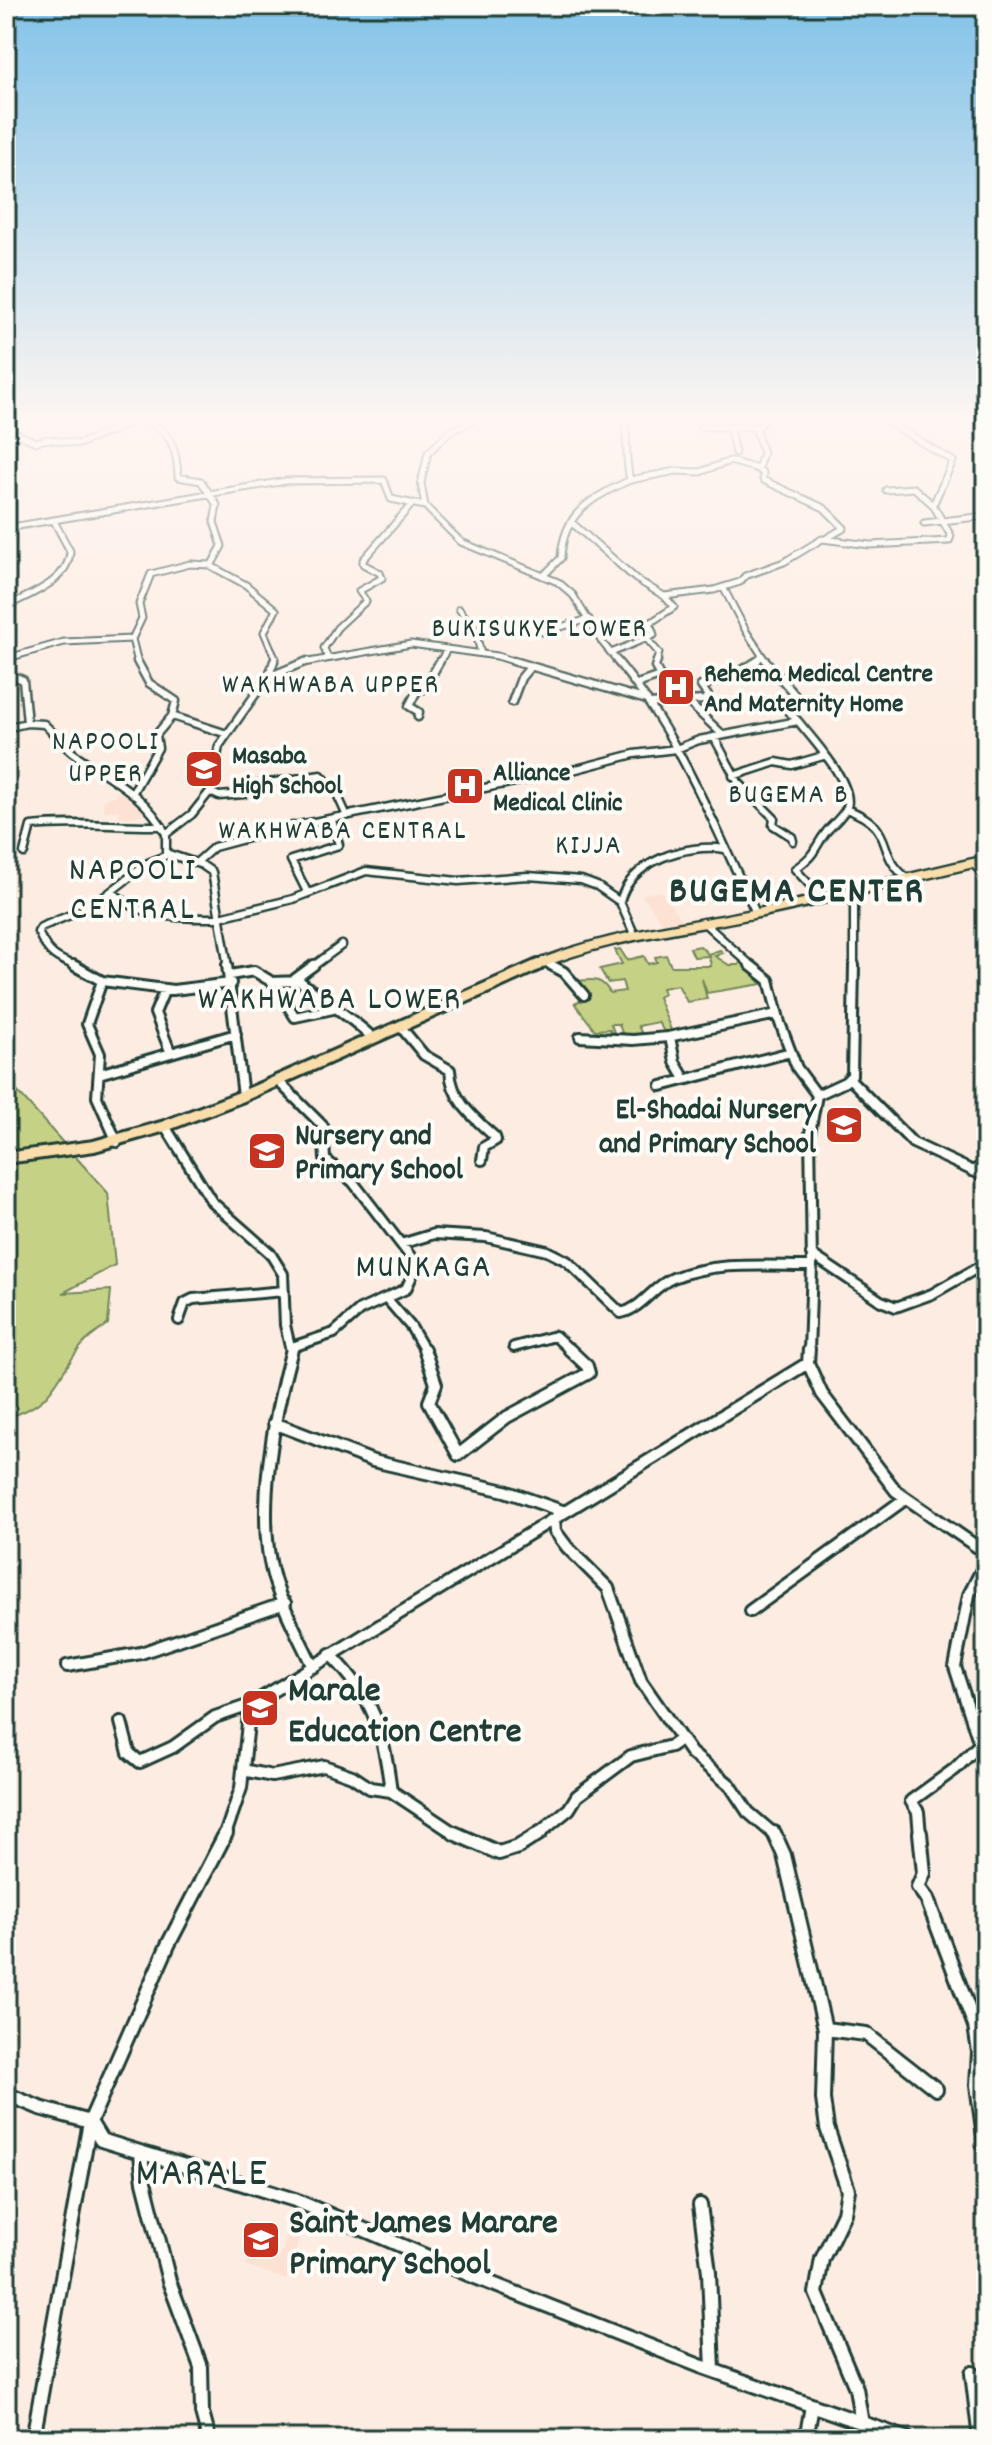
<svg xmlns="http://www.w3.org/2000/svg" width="992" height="2445" font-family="Dekko,sans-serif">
  <rect width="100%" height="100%" fill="#fdece1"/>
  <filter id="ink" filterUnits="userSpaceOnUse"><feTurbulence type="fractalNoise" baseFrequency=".0125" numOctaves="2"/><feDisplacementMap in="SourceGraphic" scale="16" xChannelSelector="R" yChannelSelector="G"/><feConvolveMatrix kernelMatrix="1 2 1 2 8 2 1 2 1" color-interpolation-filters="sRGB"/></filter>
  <g filter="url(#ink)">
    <path fill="#fde1d2" d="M 126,791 L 143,806 L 148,814 L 127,817 L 119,816 L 119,810 L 104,811 L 103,800 Z
      M 660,891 L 682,920 L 664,925 L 642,895 Z
      M 292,2222 L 303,2226 L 286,2280 L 246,2265 L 250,2251 L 279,2261 Z"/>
    <path fill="#c5d185" stroke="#72875c" stroke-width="2" d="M 700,946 L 708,954 L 720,950 L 723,953 L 715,956 L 729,965 L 739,965 L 740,961 L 762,984 L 707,993 L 702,979 L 707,999 L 687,1002 L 678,985 L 662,988 L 664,994 L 658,997 L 673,1035 L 667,1036 L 658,1022 L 638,1026 L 644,1038 L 624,1039 L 619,1024 L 611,1024 L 616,1038 L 611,1038 L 610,1029 L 595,1030 L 575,1004 L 578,1002 L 574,1003 L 582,1000 L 567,981 C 585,983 599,972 610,993 L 625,991 L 622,981 L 608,983 L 600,969 L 622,964 L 615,950 L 620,949 L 627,960 L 644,956 L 648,964 L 657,962 L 655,957 L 666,955 L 671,966 L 711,966 L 709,956 L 694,957 L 690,948 Z
      M 6,1079 L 108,1193 L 115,1265 L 63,1293 L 111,1290 L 108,1324 C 98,1332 86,1339 79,1349 C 52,1384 55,1403 6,1418 Z"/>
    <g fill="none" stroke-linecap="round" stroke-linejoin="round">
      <defs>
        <path id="minor-far4" d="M 145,421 C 172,430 177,451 178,477 L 201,481 L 217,505 L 214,522 L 222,546 L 211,566 L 246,585 L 276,610 L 264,632 L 275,658 L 273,663
          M 472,421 L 448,433 L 428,453 L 421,483 L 425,506 L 461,542 L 558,582 L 573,595 L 601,641 L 619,663
          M 763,421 L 756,430 L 763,453 L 758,469 L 763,473 L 763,480 L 824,508 L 844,528 L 827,538
          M 729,426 L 735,453
          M 701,427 L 757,427
          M 6,429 L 36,442 L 48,439 L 79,444 L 136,421
          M 630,480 L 676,471 L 700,472 L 730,461 L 758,469
          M 886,490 L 914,488 L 933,505
          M 571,522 L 636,579 L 664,596
          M 924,523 L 986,516
          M 6,528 L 286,481 L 384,480 L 391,499 L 425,506
          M 543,576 L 561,558 C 563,512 592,498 630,480 C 625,460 628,442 625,421
          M 723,587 L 746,631 L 767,663
          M 6,607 C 29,594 69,582 70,551 L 55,523
          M 459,609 L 475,629 L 481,654
          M 543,632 L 589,619
          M 646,638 L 659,653 L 656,663
          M 132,639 L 142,618 L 139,604 L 151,574 L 190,564 L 211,565
          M 611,653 L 654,635 L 650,623 L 674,607 L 664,596 L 714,590 L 740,582 L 745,576 L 784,562 L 822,539 L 870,545 L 949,541 L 951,536 L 933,505 L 953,461 L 886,421
          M 327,656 L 324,648 L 337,628 L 366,601 L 359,591 L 382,578 L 380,573 L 363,564 L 363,560 L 413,503
          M 7,657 L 8,663
          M 8,658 L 64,642 L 132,639 L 138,663
          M 303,663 L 411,644 L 497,656 L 520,663
          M 439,663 L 446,651
          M 755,663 L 762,656"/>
        <path id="minor-far3" d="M 8,661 L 11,675 L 23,680 L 27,723
          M 137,661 L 149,683 L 176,701 L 172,716 L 227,734
          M 513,661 L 647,700
          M 617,661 C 679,734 715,828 756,913
          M 766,661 L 795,695 L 788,711 L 798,721
          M 268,678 L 274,661
          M 637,684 L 660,676 L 655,667 L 657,661
          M 687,701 L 705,700 L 708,696 L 701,686 L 734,675 L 757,661
          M 512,702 L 521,678 L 531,666
          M 650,704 L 687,701 L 723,735
          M 418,717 L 419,712 L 409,706 L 418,689 L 424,689 L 440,661
          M 6,728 L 27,723 L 44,724 C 55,734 64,747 76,755 C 111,779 146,795 166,834
          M 714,737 L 738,782 L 774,818 L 773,825 L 792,837 L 793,841
          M 733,776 L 776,762 L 792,765 L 823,756
          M 133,792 L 158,748 L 156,735 L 172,716
          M 210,792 L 219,796 L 244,794 L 249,786 L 321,775 L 336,792 L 347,816
          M 846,809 C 899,828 873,852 907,878
          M 24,853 L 31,826 C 75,821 118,827 162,826
          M 196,863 L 214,847 L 289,827 L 565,772 L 634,754 L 676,749 L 699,740 L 798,721 C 812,739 855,784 847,807 C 843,816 833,824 827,831 C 812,850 818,853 795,869 L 821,897
          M 972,863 L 986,876
          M 854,890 L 854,967
          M 112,891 C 140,920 183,918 220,918
          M 307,892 L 291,860 L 339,845 L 332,820
          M 620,902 C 630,861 686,843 725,849
          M 220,917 L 293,899 L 366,871 L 458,881 L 528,876 L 581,880 L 597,886 L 620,902 L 635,936
          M 703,922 L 753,967
          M 543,961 L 554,967
          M 79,967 C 56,959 48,954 38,932 L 41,927 L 92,906 L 148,863 L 167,855
          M 228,967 L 212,872 L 202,865 L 166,853 L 166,834 L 192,814 L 211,790 L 219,746 L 262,685 L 273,675 L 307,661
          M 312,967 L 342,945"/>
        <path id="minor-far2" d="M 73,965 L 102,981 L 173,990 L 231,983
          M 227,965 L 243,1096
          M 551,965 L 564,972 L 584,995
          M 750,965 L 769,980 L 780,1023 L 797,1068 L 817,1095
          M 230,975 L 254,971 L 272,982 L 300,981 C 324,1001 350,1016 373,1038
          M 295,979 L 314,965
          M 102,981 L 87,1024 L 100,1054 L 97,1097 L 117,1142
          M 165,989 L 155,1013 L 170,1051
          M 281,995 L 295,1017 L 333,1009
          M 400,1026 L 424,1055 L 450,1070 C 451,1100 474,1118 495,1137 L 496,1140 L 484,1147 L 482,1160
          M 580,1037 L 633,1040 L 668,1037 L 777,1014
          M 670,1037 L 675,1062 L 685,1079
          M 99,1074 L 236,1034
          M 850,1079 L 913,1143 L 986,1177
          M 277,1080 L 323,1126 L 325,1159 L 353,1182 L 417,1265 L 406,1289 L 360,1310 L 334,1333 L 292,1347
          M 661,1086 L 791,1052
          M 165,1126 L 212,1202 L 270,1253 L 283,1274 L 285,1325 L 291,1351
          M 972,1171 L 986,1164
          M 401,1244 L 434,1234 L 486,1237 L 547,1251 L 567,1261 L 621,1313 C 643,1308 653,1286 673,1278 C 716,1261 766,1266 812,1266
          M 811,1254 L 881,1301 L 896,1307 L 932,1294 L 986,1263
          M 387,1299 L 411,1327 L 425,1351
          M 179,1320 L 185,1303 L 193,1299 L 284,1291
          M 982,1339 L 986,1338
          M 514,1347 L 555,1336 L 571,1351
          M 809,1351 L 812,1266 L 810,1133 L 817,1095 L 845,1082 L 852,1075 L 854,965"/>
        <path id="minor-far1" d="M 292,1349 C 274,1414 254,1517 275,1582 C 284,1611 300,1639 313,1667
          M 424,1349 L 436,1384 L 429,1402 L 458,1455 L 507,1417 L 589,1373 L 587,1366 L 569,1349
          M 808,1363 L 822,1394 L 896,1491 L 986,1553
          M 274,1423 L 373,1461 L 505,1491 L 565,1512
          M 554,1519 L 555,1531 L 567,1547 L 608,1588 L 641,1681 L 691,1753 L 730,1785 L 748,1812 L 775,1835
          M 750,1611 L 905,1499
          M 330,1654 C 375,1699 383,1730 391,1791 L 457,1835
          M 67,1666 L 141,1653 L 285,1603
          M 121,1722 L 129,1753 L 140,1762 L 173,1747 L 215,1717 L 250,1705
          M 243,1770 L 272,1776 L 324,1766 L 352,1776 L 370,1788 L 391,1791
          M 225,1835 L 241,1788 L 250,1705 L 808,1363 L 809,1349
          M 537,1835 L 569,1809 L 577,1796 L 631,1756 L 671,1746 L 681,1739
          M 920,1835 L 918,1812 L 911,1801 L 955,1769 L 980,1744 L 955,1667 L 969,1595 L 986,1562"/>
        <path id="minor" d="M 454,1833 L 499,1853 L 518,1847 L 540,1833
          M 774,1833 L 784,1855 L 825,2029 L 823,2099 L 827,2128 L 848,2190 L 844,2213 L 822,2259 L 816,2293 L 856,2388 L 862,2424
          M 920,1833 L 924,1873 L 918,1887 L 927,1899 L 975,2026 L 979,2052 L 977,2085 L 986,2151
          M 825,2029 L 866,2034 L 936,2089
          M 6,2094 L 40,2108 L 90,2122 L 101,2140 L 295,2200 L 470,2275 L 700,2366 L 908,2439
          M 141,2154 L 144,2182 L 169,2281 L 201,2367 L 202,2413 L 209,2439
          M 700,2205 L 709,2272 L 713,2370
          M 972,2373 L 980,2439
          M 33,2439 L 90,2122 L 168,1945 L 226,1833
          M 806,2439 L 812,2406"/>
        <path id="major-far1" d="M 533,967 C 602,936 680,929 753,914 C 831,898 908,878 986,860"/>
        <path id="major" d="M 6,1158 L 94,1146 L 165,1126 L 243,1096 L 538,965"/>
      </defs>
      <use href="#minor-far4" stroke="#1f3d34" stroke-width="9"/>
      <use href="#minor-far3" stroke="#1f3d34" stroke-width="11"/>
      <use href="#minor-far2" stroke="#1f3d34" stroke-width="14"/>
      <use href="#minor-far1" stroke="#1f3d34" stroke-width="16"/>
      <use href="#minor" stroke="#1f3d34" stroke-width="18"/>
      <use href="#major-far1" stroke="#1f3d34" stroke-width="13"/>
      <use href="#major" stroke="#1f3d34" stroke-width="16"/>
      <use href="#minor-far4" stroke="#fdfcf7" stroke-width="5"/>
      <use href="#minor-far3" stroke="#fdfcf7" stroke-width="6"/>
      <use href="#minor-far2" stroke="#fdfcf7" stroke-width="8"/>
      <use href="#minor-far1" stroke="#fdfcf7" stroke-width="10"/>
      <use href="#minor" stroke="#fdfcf7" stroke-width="12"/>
      <use href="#major-far1" stroke="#f9ddab" stroke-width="8"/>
      <use href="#major" stroke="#f9ddab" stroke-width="10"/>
    </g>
  </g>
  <linearGradient id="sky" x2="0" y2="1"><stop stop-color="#83c3e9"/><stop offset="0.55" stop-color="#fef6f2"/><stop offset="1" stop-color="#fef6f2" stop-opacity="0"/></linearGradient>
  <rect width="992" height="763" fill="url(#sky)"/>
  <defs>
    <symbol id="hospital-square" viewBox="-11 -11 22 22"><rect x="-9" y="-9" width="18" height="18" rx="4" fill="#c8321e" stroke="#fdfcf7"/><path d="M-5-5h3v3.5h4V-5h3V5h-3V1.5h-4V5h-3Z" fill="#fff"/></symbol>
    <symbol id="school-square" viewBox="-11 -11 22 22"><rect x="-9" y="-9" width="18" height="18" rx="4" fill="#c8321e" stroke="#fdfcf7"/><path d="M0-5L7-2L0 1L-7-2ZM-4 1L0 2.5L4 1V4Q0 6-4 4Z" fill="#fff"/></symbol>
  </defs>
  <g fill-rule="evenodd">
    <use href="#hospital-square" x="654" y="665" width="44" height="44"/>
    <use href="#school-square" x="182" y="747" width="44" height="44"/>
    <use href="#hospital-square" x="443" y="764" width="44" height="44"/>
    <use href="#school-square" x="822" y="1103" width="44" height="44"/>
    <use href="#school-square" x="245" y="1129" width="44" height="44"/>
    <use href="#school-square" x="238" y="1686" width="44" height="44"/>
    <use href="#school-square" x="239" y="2218" width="44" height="44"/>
  </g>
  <g text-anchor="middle" stroke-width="8" stroke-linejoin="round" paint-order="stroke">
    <g font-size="26" font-weight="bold" fill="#1f3d34" stroke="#fdfcf7" text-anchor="start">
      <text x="704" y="681">Rehema Medical Centre<tspan x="704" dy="30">And Maternity Home</tspan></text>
      <text x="232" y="763">Masaba<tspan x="232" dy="30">High School</tspan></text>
      <text x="493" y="780">Alliance<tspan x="493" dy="30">Medical Clinic</tspan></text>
    </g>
    <g font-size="28" letter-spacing="2" fill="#1f3d34" stroke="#fdfcf7">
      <text x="540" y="636">BUKISUKYE LOWER</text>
      <text x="331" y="692">WAKHWABA UPPER</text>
      <text x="106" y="749">NAPOOLI<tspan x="106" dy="32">UPPER</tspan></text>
      <text x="789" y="802">BUGEMA B</text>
      <text x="343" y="838">WAKHWABA CENTRAL</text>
      <text x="589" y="853">KIJJA</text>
    </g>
    <g font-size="30" font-weight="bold" fill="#1f3d34" stroke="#fdfcf7" text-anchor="end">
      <text x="816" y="1118">El-Shadai Nursery<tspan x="816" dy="34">and Primary School</tspan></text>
      <text x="295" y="1144" text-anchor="start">Nursery and<tspan x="295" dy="34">Primary School</tspan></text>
    </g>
    <g font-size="34" letter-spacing="2" fill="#1f3d34" stroke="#fdfcf7">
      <text x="133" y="879">NAPOOLI<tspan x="133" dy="39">CENTRAL</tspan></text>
      <text x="330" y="1008">WAKHWABA LOWER</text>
      <text x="424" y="1276">MUNKAGA</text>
    </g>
    <g font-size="36" font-weight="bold" fill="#1f3d34" stroke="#fdfcf7" text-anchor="start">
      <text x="288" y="1700">Marale<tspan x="288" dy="41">Education Centre</tspan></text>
      <text x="289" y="2232">Saint James Marare<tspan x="289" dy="41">Primary School</tspan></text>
    </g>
    <g font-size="38" font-weight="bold" letter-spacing="2" fill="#1f3d34" stroke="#fdfcf7">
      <text x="797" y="901">BUGEMA CENTER</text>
    </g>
    <g font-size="40" letter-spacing="2" fill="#1f3d34" stroke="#fdfcf7">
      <text x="202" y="2184">MARALE</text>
    </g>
  </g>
  <rect width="992" height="2445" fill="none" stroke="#fdfcf7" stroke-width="32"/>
  <rect x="16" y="16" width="960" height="2413" fill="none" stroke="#1f3d34" stroke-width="3" filter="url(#ink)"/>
</svg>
